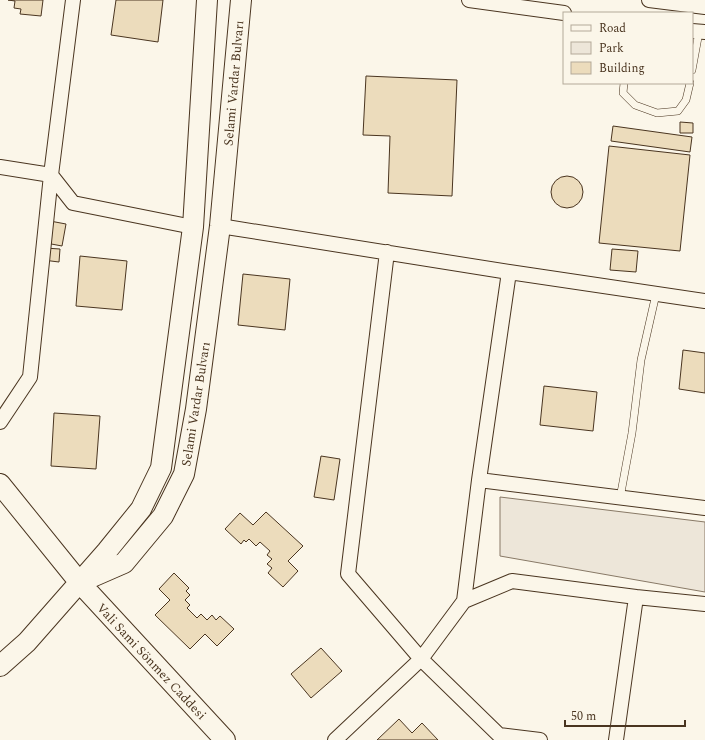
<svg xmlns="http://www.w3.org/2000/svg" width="705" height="740" font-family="Spectral,serif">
  <rect width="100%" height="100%" fill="#fbf6e9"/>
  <path fill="#ede6d9" stroke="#887966" d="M 500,497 L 705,522 L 705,592 L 500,556 Z"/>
  <path fill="#ecdcbc" stroke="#4a3520" d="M 8,0 L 43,0 L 41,16 L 20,14 L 21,9 L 14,8 L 15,1 Z
    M 116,0 L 163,0 L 158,42 L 111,35 Z
    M 366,76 L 457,80 L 452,196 L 388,193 L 390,136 L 363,135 Z
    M 680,122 L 693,123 L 693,133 L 680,133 Z
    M 613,126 L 692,137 L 690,152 L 611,141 Z
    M 609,146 L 690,155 L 680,251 L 599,243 Z
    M551 192a16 16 0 1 1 32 0a16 16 0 1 1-32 0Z
    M 50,221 L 66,224 L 62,246 L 46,243 Z
    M 45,248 L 60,249 L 59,262 L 43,260 Z
    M 612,249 L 638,251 L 636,272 L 610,270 Z
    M 80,256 L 127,261 L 122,310 L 76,306 Z
    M 243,274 L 290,279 L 285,330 L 238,325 Z
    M 683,350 L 705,353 L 705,393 L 679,389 Z
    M 544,386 L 597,392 L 593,431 L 540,425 Z
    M 54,413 L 100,416 L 96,469 L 51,466 Z
    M 321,456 L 340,459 L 334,500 L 314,497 Z
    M 266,512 L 303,546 L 288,561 L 298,571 L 283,587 L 268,573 L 272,568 L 267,564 L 272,559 L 267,555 L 270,551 L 260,542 L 256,546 L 249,539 L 246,542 L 244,540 L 241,544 L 225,529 L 240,513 L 253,525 Z
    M 174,573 L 189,588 L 186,591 L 190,595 L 185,600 L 190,605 L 187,608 L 197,618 L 201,614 L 207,620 L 212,615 L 216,620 L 220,616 L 234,629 L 217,646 L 205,634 L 190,649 L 155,615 L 170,600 L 159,589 Z
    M 321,648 L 342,671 L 311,698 L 291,674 Z
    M 399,719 L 412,733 L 422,723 L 438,740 L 377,740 Z"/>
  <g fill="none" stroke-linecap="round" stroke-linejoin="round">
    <defs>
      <path id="lane" d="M 692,70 L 699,32
        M 624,83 L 623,93 L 635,105 L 657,113 L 678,111 L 686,100 L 690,83
        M 620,498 L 632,433 L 641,360 L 656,294"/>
      <path id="street" d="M 469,0 L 564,13
        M 649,0 L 705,7
        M 692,31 L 705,32
        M 0,167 L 51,175 L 73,203 L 193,227
        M 220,226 L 509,272 L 705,301
        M 387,252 L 348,574 L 421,659 L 499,735 L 540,740
        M 0,422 L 30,377 L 51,175 L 73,0
        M 479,480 L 705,508
        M 464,601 L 479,480 L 509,272
        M 335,740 L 421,659 L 464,601 L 512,581 L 636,597 L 705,604
        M 616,740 L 636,597"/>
      <path id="secondary" d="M 0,484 L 80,583 L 225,740
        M 85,580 L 124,563 L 163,516 L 184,474 L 196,409 L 220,226 L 241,0
        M 0,666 L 27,642 L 107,551 L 141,509 L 161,468 L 193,227 L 207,0"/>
    </defs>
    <use href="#lane" stroke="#4a3520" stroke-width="8"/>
    <use href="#street" stroke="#4a3520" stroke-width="16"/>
    <use href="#secondary" stroke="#4a3520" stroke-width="22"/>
    <use href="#lane" stroke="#fbf6e9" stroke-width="7"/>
    <use href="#street" stroke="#fbf6e9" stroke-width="14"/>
    <use href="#secondary" stroke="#fbf6e9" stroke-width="20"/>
  </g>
  <g text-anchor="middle" stroke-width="3" stroke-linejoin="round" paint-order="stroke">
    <g font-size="13" fill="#4a3520" stroke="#fbf6e9">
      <text transform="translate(233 83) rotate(-85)" y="5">Selami Vardar Bulvarı</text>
      <text transform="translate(195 404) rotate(-81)" y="5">Selami Vardar Bulvarı</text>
      <text transform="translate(152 661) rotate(47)" y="5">Vali Sami Sönmez Caddesi</text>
    </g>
  </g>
  <rect x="563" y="12" width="130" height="72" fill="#fbf6e9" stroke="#b4a999"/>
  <rect x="571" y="25" width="20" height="6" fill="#fbf6e9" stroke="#b4a999"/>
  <text x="599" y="32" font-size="12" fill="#4a3520">Road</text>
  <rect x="571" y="42" width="20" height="12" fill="#ede6d9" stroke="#b4a999"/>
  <text x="599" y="52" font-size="12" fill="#4a3520">Park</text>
  <rect x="571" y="62" width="20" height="12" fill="#ecdcbc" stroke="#b4a999"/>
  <text x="599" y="72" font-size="12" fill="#4a3520">Building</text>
  <path d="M565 720v6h120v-6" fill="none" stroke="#4a3520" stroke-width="2"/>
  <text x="571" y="720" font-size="12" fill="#4a3520" stroke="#fbf6e9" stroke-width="3" paint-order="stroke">50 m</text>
</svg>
